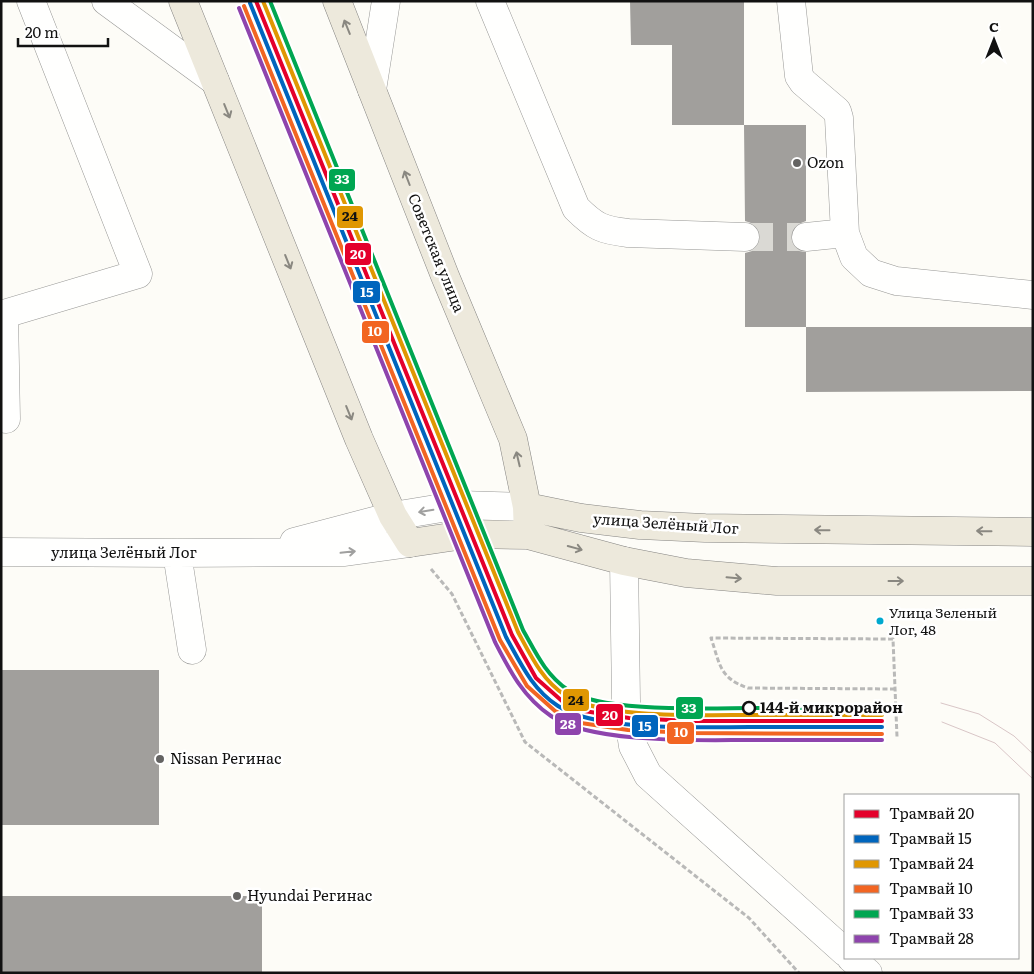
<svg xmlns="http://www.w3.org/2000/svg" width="1034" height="974" font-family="Literata,serif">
  <rect width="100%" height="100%" fill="#fdfcf7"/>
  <path fill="#a19f9c" d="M 630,1 L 744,1 L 744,125 L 672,125 L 672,45 L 631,45 Z
    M 744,125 L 806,125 L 806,221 L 796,225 L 792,231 L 790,238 L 794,247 L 799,251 L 806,252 L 806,327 L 745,327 L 745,253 L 752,251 L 758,246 L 761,237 L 759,230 L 754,224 L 745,221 Z
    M 806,327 L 1033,327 L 1033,391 L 806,392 Z
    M 1,670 L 159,670 L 159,825 L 1,825 Z
    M 1,896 L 262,896 L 262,973 L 1,973 Z"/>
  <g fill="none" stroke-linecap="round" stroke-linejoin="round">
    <path stroke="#dad9d4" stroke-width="28" stroke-dasharray="28 14" stroke-linecap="butt" d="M 745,237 L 806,237"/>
    <defs>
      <path id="minor" d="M 106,1 L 215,81
        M 490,1 L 576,208 C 595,227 602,230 628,233 L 745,237
        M 791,1 L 799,76 L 803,82 L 837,111 L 839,118 L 845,233
        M 372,90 L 386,1
        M 806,237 L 845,233 L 854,257 L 871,273 L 896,281 L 1033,295
        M 6,419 L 4,314 L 138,274 L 31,1
        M 294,542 L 393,516 L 460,505 L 527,507
        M 1,552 L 177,553 L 345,552 L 410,543
        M 177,553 L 192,650
        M 624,561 L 626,701 L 633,746 L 648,775 L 845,952
        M 851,958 L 868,973"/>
      <path id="major" d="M 183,1 L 359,439 L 393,516 L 410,543 L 471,534 L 528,535 L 624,561 L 686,573 L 777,581 L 1033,581
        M 337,1 L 445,276 L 513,439 L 527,507 L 528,535
        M 527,507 L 581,518 L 640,525 L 705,528 L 1033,532"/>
    </defs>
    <use href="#minor" stroke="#979795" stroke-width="29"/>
    <use href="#major" stroke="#858482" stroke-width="29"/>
    <path stroke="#b9b9b8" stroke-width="3" stroke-dasharray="5 2.5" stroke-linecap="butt" d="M 431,569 L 452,594 L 525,742 L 749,918 L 799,973
      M 895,689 L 748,688 C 719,678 720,664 711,638 L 893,639 L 897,737"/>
    <use href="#minor" stroke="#fffffe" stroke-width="28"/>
    <use href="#major" stroke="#ede9dc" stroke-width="28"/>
    <path stroke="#d9c6c7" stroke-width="1" d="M 941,703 L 979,714 L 1014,736 L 1033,754
      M 942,722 L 995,743 L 1033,779"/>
    <defs>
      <path id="tram-1" d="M 256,1 L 512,635 L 536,678 L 562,701 L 584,711 L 629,718 L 690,721 L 882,721"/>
      <path id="tram-2" d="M 250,3 L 506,637 C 521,664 532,689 558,706 C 597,732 702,727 749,727 C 793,727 838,727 882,727"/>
      <path id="tram-3" d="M 263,1 L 518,632 C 531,656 542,680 565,695 C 600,719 705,715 749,715 C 793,715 838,715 882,715"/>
      <path id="tram-4" d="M 244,6 L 500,640 L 527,686 L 555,711 L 581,723 L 628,730 L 689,733 L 882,734"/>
      <path id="tram-5" d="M 270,1 L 523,630 C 536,653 545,674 568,690 C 601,713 710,708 752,708 C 796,708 839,708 882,708"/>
      <path id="tram-6" d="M 239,8 L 495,642 C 510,671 523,697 551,716 C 593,744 699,740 749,740 C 793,740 838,740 882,740"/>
    </defs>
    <use href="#tram-1" stroke="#fff" stroke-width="8"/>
    <use href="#tram-2" stroke="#fff" stroke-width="8"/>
    <use href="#tram-3" stroke="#fff" stroke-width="8"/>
    <use href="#tram-4" stroke="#fff" stroke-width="8"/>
    <use href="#tram-5" stroke="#fff" stroke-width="8"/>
    <use href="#tram-6" stroke="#fff" stroke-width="8"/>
    <use href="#tram-1" stroke="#e4002b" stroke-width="4"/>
    <use href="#tram-2" stroke="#0065bd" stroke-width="4"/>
    <use href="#tram-3" stroke="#e09702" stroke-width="4"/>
    <use href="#tram-4" stroke="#f26522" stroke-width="4"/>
    <use href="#tram-5" stroke="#00a651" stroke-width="4"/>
    <use href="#tram-6" stroke="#8e44ad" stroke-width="4"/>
  </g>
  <defs><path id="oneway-shaft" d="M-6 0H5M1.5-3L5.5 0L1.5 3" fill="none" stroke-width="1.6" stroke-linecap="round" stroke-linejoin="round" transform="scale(1.25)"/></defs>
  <g stroke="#8a8881">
    <use href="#oneway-shaft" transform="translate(347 27) rotate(-112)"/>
    <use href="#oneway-shaft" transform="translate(227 111) rotate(68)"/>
    <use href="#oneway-shaft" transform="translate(407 178) rotate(-111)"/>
    <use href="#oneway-shaft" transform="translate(288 262) rotate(68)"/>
    <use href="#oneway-shaft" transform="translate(349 413) rotate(68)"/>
    <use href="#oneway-shaft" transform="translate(518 459) rotate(-103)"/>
    <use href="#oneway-shaft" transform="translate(822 530) rotate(-179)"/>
    <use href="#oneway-shaft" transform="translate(984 531) rotate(-179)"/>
    <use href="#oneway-shaft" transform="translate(575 548) rotate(15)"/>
    <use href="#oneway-shaft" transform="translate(734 578) rotate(5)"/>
    <use href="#oneway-shaft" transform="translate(896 581)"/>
  </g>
  <g stroke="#a0a09f">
    <use href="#oneway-shaft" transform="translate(426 511) rotate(171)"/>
    <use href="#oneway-shaft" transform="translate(348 552) rotate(-6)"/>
  </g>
  <g fill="#646362" stroke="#fff" stroke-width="2">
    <circle cx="797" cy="163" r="5"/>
    <circle cx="160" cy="759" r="5"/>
    <circle cx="237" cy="896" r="5"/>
  </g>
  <circle fill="#00a9ce" stroke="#fff" stroke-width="2" cx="880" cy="621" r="4.5"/>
  <circle fill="#fff" stroke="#111" stroke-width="2.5" cx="749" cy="708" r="6"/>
  <g text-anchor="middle" stroke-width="5" stroke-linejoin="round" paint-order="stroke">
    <g font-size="14" fill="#111" stroke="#fff" text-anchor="start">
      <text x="889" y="618">Улица Зеленый<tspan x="889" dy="17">Лог, 48</tspan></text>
    </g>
    <g font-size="15" fill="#111" stroke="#fff" text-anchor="start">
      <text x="807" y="168">Ozon</text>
      <text x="170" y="764">Nissan Регинас</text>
      <text x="247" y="901">Hyundai Регинас</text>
    </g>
    <g font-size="15" fill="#111" stroke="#fff">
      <text transform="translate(436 253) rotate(68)" y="5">Советская улица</text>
      <text transform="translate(666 524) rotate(4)" y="5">улица Зелёный Лог</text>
      <text x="124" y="558">улица Зелёный Лог</text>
    </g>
    <g font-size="15" font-weight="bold" fill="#111" stroke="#fff" text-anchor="start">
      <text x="760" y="713">144-й микрорайон</text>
    </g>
  </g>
  <g stroke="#fff" stroke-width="2">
    <rect x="328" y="168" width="28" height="24" rx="5" fill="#00a651"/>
    <rect x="336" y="205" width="28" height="24" rx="5" fill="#e09702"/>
    <rect x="344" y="242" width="28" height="24" rx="5" fill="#e4002b"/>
    <rect x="352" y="280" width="29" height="24" rx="5" fill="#0065bd"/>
    <rect x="361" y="320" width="29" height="24" rx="5" fill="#f26522"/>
    <rect x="562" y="688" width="28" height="24" rx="5" fill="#e09702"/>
    <rect x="675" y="696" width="29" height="24" rx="5" fill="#00a651"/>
    <rect x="595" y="703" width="29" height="24" rx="5" fill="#e4002b"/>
    <rect x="554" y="712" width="28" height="24" rx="5" fill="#8e44ad"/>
    <rect x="631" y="714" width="28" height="24" rx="5" fill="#0065bd"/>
    <rect x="666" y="721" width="29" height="24" rx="5" fill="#f26522"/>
  </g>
  <g font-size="14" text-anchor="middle" font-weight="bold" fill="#fff">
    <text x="342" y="184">33</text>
    <text x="358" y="259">20</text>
    <text x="367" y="297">15</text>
    <text x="375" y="336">10</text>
    <text x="689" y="713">33</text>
    <text x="610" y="720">20</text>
    <text x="568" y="729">28</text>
    <text x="645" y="731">15</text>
    <text x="681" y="737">10</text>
  </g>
  <g font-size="14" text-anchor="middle" font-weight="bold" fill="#111">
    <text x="350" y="221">24</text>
    <text x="576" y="705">24</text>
  </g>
  <rect width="1034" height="974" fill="none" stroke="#111111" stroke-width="5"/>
  <rect x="844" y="794" width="175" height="165" fill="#ffffff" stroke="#a0a0a0"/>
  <rect x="854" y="810" width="25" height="8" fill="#e4002b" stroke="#a0a0a0"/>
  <text x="889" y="819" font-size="15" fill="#111111">Трамвай 20</text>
  <rect x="854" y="835" width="25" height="8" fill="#0065bd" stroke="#a0a0a0"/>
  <text x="889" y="844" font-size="15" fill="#111111">Трамвай 15</text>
  <rect x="854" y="860" width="25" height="8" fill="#e09702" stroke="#a0a0a0"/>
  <text x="889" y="869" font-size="15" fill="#111111">Трамвай 24</text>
  <rect x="854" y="885" width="25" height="8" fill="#f26522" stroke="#a0a0a0"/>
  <text x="889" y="894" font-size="15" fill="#111111">Трамвай 10</text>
  <rect x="854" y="910" width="25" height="8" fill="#00a651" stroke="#a0a0a0"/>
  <text x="889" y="919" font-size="15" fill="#111111">Трамвай 33</text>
  <rect x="854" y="935" width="25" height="8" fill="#8e44ad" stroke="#a0a0a0"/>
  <text x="889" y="944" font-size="15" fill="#111111">Трамвай 28</text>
  <g transform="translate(994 40)" stroke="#ffffff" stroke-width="4" paint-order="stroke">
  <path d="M0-4L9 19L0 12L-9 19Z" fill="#111111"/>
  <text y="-8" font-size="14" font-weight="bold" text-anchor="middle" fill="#111111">С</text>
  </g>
  <path d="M18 38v8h90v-8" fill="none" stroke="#111111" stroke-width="2.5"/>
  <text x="25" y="38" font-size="15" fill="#111111" stroke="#ffffff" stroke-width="4" paint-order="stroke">20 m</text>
</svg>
